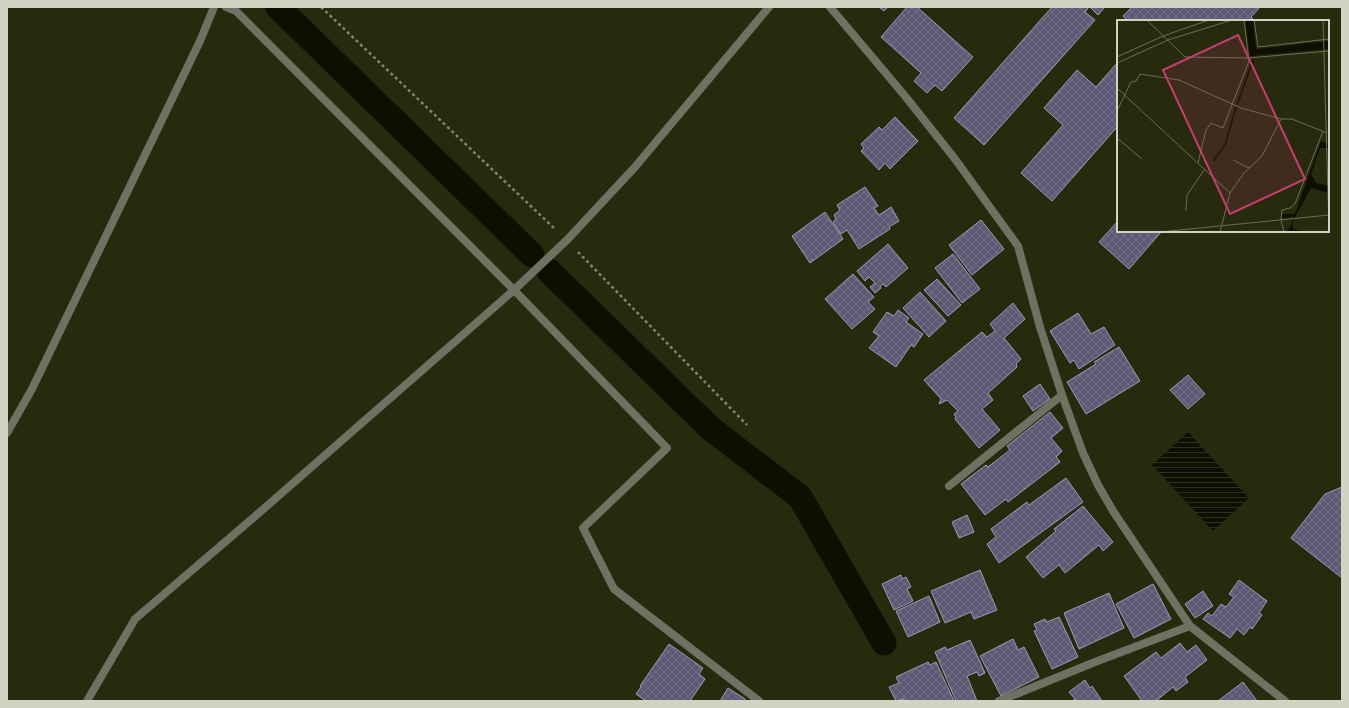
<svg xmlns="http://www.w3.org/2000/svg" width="1349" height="708" font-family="'Golos Text',sans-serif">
  <defs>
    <pattern id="water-rules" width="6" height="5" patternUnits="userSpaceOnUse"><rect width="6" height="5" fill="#0e0f00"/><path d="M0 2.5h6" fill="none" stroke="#303124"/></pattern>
    <pattern id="building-cross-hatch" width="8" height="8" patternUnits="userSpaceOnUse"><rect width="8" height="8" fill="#5e5874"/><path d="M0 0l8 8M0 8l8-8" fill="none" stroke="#746f86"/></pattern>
  </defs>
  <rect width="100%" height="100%" fill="#282a0d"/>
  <path fill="url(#water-rules)" d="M 1188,432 L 1249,498 L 1213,531 L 1152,465 Z"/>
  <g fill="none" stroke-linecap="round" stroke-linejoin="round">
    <path stroke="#0e0f00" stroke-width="25" d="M 278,7 L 532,255
      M 549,271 L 710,428 L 800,497 L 884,643"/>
  </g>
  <path fill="url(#building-cross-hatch)" stroke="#a099b9" d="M 879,7 L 888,7 L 884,11 Z
    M 907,7 L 917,7 L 973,57 L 942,91 L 935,85 L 927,93 L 914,81 L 921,73 L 881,37 Z
    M 1052,7 L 1089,7 L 1085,12 L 1095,20 L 984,145 L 954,118 Z
    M 1090,7 L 1105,7 L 1098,15 Z
    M 1132,7 L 1260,7 L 1251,17 L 1255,21 L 1128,21 L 1123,16 Z
    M 1118,62 L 1118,126 L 1052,201 L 1021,173 L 1063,125 L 1044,108 L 1077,70 L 1096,87 Z
    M 895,117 L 918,141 L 890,169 L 885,163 L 879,170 L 861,151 L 864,148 L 861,144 L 879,127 L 882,130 Z
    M 865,187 L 878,206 L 874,208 L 879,215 L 891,207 L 899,221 L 889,227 L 890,229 L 859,249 L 847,230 L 841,234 L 833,222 L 836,219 L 834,215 L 840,210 L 837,205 Z
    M 825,212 L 843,239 L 810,263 L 792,236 Z
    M 981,220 L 1004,249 L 972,275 L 949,245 Z
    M 1118,221 L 1118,231 L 1162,231 L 1129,269 L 1099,242 Z
    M 888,244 L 908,268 L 886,287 L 883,284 L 880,286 L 881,288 L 875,293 L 870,287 L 875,283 L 869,277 L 865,281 L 857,271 Z
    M 953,254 L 980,289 L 962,303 L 935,268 Z
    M 853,274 L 874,297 L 868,302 L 875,309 L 852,329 L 825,299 Z
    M 937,279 L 961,305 L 948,316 L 924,290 Z
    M 920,292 L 946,321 L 929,337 L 903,308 Z
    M 1013,303 L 1025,319 L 1004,338 L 1021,359 L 1016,364 L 1017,367 L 988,393 L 993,400 L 982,409 L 1000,430 L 979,448 L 955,419 L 956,417 L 954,414 L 958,411 L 947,400 L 939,404 L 941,399 L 924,380 L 982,332 L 987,337 L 995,331 L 990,324 Z
    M 898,310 L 909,318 L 906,322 L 923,334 L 914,347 L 911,345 L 896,367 L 869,348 L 879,336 L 873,332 L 887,312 L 894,316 Z
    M 1078,313 L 1091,334 L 1104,327 L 1115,345 L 1079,369 L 1074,360 L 1070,363 L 1050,331 Z
    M 1119,347 L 1140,381 L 1086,414 L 1067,382 L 1096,364 L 1094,362 Z
    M 1188,375 L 1205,394 L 1188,409 L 1170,390 Z
    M 1040,384 L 1050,399 L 1033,411 L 1023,396 Z
    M 1050,412 L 1063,428 L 1051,438 L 1062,451 L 1056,457 L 1060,462 L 1008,502 L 1006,499 L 985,515 L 961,484 L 986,465 L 988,467 L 1010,450 L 1007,446 Z
    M 1066,478 L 1083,502 L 999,563 L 987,544 L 996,537 L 991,529 L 1027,502 L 1029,505 Z
    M 1342,487 L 1342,578 L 1291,538 L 1325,494 Z
    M 1083,506 L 1113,542 L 1103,551 L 1099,545 L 1065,573 L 1059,565 L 1043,578 L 1026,557 L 1056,531 L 1054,529 Z
    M 967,515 L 974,532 L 959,538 L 952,522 Z
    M 980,570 L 997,610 L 974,619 L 971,612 L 945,623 L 931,591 Z
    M 901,575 L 902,579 L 906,577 L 911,587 L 907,589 L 913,601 L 894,610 L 882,584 Z
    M 1239,580 L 1267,601 L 1259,613 L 1262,615 L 1252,629 L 1250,627 L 1244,635 L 1237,629 L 1230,638 L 1203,619 L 1208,613 L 1212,616 L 1221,604 L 1226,607 L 1234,597 L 1229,594 Z
    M 1153,584 L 1171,619 L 1134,638 L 1116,604 Z
    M 1203,591 L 1213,606 L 1195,618 L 1185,604 Z
    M 1109,593 L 1124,628 L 1079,649 L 1064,613 Z
    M 929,596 L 940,622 L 908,637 L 896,611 Z
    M 1059,617 L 1078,657 L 1052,669 L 1034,631 L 1037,630 L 1034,624 L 1045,619 L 1047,622 Z
    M 1013,639 L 1018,650 L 1024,647 L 1039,677 L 1001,696 L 980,656 Z
    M 970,640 L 985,673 L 979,676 L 977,672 L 967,676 L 977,701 L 956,701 L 935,652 L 945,647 L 947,650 Z
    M 1180,643 L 1187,652 L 1196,645 L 1207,660 L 1185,677 L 1188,682 L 1176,691 L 1173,687 L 1156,701 L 1142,701 L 1124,676 L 1156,652 L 1161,658 Z
    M 669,644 L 703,668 L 699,674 L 705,679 L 690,701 L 646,701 L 636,694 L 641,687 L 640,686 Z
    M 928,662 L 930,665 L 936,662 L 954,701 L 905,701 L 904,699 L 896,701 L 889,687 L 899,683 L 896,677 Z
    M 1085,680 L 1090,688 L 1092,686 L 1102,701 L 1072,701 L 1075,699 L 1069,692 Z
    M 1243,682 L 1257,701 L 1218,701 Z
    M 728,688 L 745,699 L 745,701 L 720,701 Z"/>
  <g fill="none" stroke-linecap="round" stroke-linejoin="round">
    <path stroke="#83856e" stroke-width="2.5" stroke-dasharray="3 3" stroke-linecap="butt" d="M 321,7 L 555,229
      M 578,252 L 747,425"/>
    <path stroke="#6f7163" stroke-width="8" d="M 949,486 L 1062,395"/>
    <path stroke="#6f7163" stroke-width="8" d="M 226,7 L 236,11 L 514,290 L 667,448 L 583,528 L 614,589 L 759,701
      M 830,7 L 905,96 L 955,159 L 1018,246 L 1040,327 L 1062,395 L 1083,453 L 1098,485 L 1113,511 L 1190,626 L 1285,701
      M 7,433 L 32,389 L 200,41 L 214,7
      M 87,701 L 135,619 L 260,512 L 514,290 L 567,240 L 635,167 L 769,7
      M 999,701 L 1095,662 L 1190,626"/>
  </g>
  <g transform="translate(1117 20)">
    <rect width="212" height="212" fill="#282a0d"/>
    <path d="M 128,0 L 136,0 L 139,29 L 212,21 L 212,29 L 133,36 ZM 204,121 L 212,125 L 212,128 L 203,128 L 194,154 L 199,163 L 212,166 L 212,173 L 194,168 L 176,201 L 176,209 L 186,212 L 169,212 L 175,204 L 176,197 L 165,198 L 165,194 L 178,194 Z" fill="#0e0f00"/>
    <path fill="none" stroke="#0e0f00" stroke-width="2" d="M 120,85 L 136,40M 96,141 L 108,125 L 119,87"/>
    <path fill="none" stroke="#6c6e56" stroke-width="1" d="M 30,0 L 68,37 L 131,38 L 212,31M 137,0 L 141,27 L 212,19M 206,0 L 212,208M 0,37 L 46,16 L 92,0M 0,43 L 51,20 L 115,0M 0,68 L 113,173M 0,91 L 14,62 L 19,61 L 23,54 L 62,60 L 124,88 L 164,99 L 175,99 L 210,113M 0,118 L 25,139M 116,140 L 132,148M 81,143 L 89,110 L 94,103 L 106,108 L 132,41 L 127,0M 69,191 L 70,175 L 88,149M 43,212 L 212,195M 103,212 L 113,173 L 127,153 L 145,136 L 164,99M 167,212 L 164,200 L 165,190 L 173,188 L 178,184 L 206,111"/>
    <path fill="#c53e70" fill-opacity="0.15" stroke="#c53e70" stroke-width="2" d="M 121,15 L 188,159 L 113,194 L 46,50 Z"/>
    <rect width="212" height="212" fill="none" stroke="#d2d4c3" stroke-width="2"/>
  </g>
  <rect width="1349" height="708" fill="none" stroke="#d2d4c3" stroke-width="16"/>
</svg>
